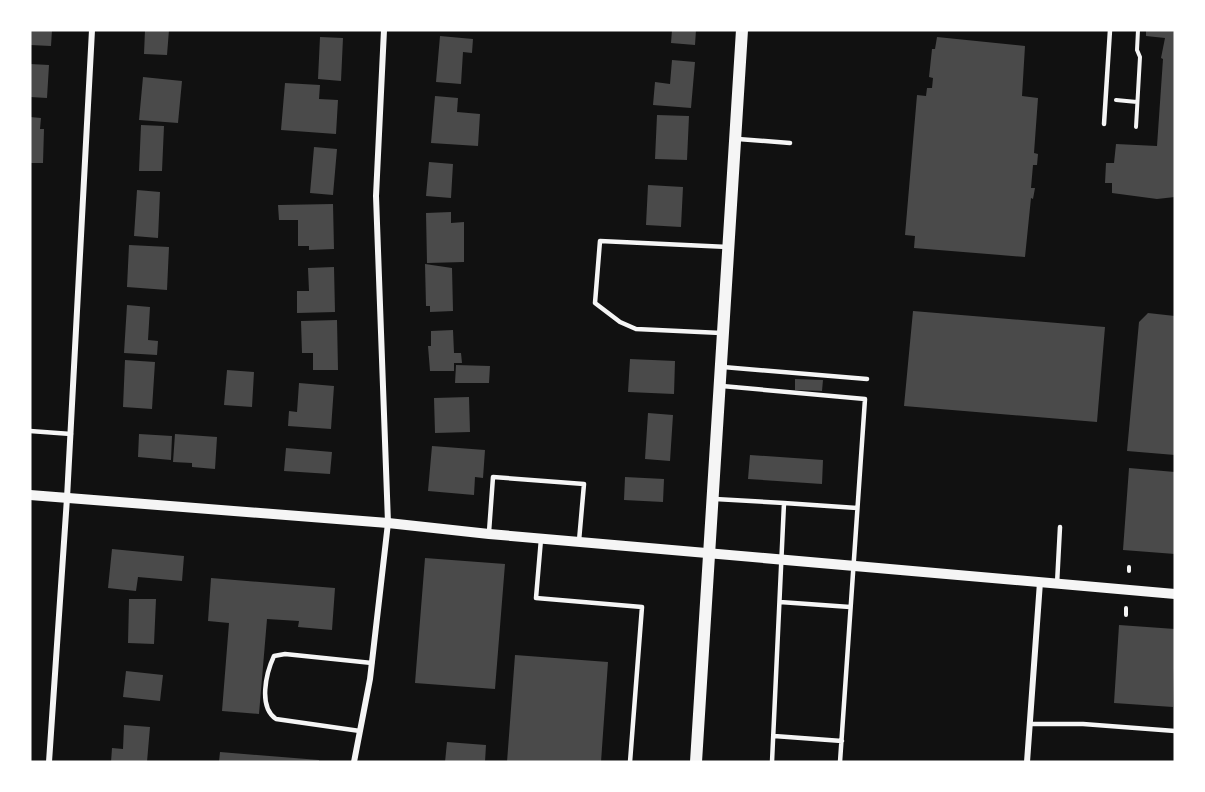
<svg xmlns="http://www.w3.org/2000/svg" width="1205" height="792" font-family="Montserrat,sans-serif">
  <rect width="100%" height="100%" fill="#111"/>
  <path fill="#4a4a4a" d="M 30,30 L 52,30 L 51,46 L 30,45 Z
    M 145,30 L 169,30 L 167,55 L 144,54 Z
    M 672,30 L 696,30 L 695,45 L 671,43 Z
    M 1146,30 L 1175,30 L 1175,197 L 1157,199 L 1112,193 L 1112,183 L 1105,183 L 1106,163 L 1114,163 L 1116,144 L 1157,146 L 1163,59 L 1161,58 L 1165,38 L 1146,36 Z
    M 440,36 L 473,39 L 472,53 L 463,52 L 461,84 L 436,82 Z
    M 320,37 L 343,38 L 341,81 L 318,79 Z
    M 937,37 L 1025,46 L 1022,96 L 1038,98 L 1034,153 L 1038,154 L 1037,165 L 1033,165 L 1031,188 L 1035,188 L 1033,199 L 1031,198 L 1025,257 L 914,248 L 915,236 L 905,235 L 917,95 L 926,96 L 927,88 L 932,88 L 933,78 L 929,77 L 932,49 L 935,49 Z
    M 672,60 L 695,62 L 691,108 L 653,105 L 655,82 L 670,84 Z
    M 30,64 L 49,65 L 47,98 L 30,97 Z
    M 143,77 L 182,81 L 178,123 L 139,120 Z
    M 285,83 L 320,85 L 319,99 L 338,100 L 336,134 L 281,130 Z
    M 435,96 L 458,98 L 457,112 L 480,114 L 478,146 L 431,143 Z
    M 657,115 L 689,116 L 687,160 L 655,159 Z
    M 30,117 L 41,118 L 40,129 L 44,129 L 43,163 L 30,163 Z
    M 141,125 L 164,126 L 162,171 L 139,171 Z
    M 314,147 L 337,149 L 333,195 L 310,193 Z
    M 429,162 L 453,164 L 451,198 L 426,196 Z
    M 648,185 L 683,187 L 681,227 L 646,225 Z
    M 137,190 L 160,192 L 158,238 L 134,236 Z
    M 333,204 L 334,249 L 309,250 L 309,246 L 298,246 L 298,220 L 279,220 L 278,205 Z
    M 451,212 L 451,223 L 464,222 L 464,262 L 427,263 L 426,213 Z
    M 129,245 L 169,247 L 167,290 L 127,287 Z
    M 425,264 L 452,268 L 453,311 L 430,312 L 430,306 L 426,306 Z
    M 334,267 L 335,312 L 297,313 L 297,291 L 309,291 L 308,268 Z
    M 127,305 L 150,307 L 148,340 L 158,341 L 157,355 L 124,353 Z
    M 913,311 L 1105,327 L 1097,422 L 904,406 Z
    M 1148,313 L 1175,316 L 1175,455 L 1127,451 L 1139,322 Z
    M 337,320 L 338,370 L 313,370 L 313,353 L 302,353 L 301,321 Z
    M 453,330 L 454,353 L 461,353 L 462,363 L 454,363 L 454,371 L 430,371 L 428,346 L 431,346 L 431,331 Z
    M 630,359 L 675,361 L 674,394 L 628,392 Z
    M 125,360 L 155,362 L 152,409 L 123,407 Z
    M 456,365 L 490,366 L 489,383 L 455,383 Z
    M 227,370 L 254,372 L 252,407 L 224,405 Z
    M 795,379 L 823,380 L 822,391 L 795,390 Z
    M 299,383 L 334,386 L 331,429 L 288,426 L 289,411 L 297,412 Z
    M 469,397 L 470,432 L 435,433 L 434,398 Z
    M 648,413 L 673,415 L 670,461 L 645,459 Z
    M 139,434 L 172,436 L 171,460 L 138,457 Z
    M 175,434 L 217,437 L 215,469 L 192,467 L 192,463 L 173,462 Z
    M 432,446 L 485,450 L 483,478 L 475,477 L 474,495 L 428,491 Z
    M 286,448 L 332,452 L 330,474 L 284,471 Z
    M 750,455 L 823,460 L 822,484 L 748,479 Z
    M 1129,468 L 1175,472 L 1175,554 L 1123,550 Z
    M 625,477 L 664,479 L 663,502 L 624,500 Z
    M 112,549 L 184,556 L 182,581 L 138,577 L 136,591 L 108,588 Z
    M 425,558 L 505,564 L 495,689 L 415,683 Z
    M 211,578 L 335,588 L 332,630 L 298,627 L 299,621 L 267,619 L 259,714 L 222,711 L 229,623 L 208,621 Z
    M 129,599 L 156,599 L 154,644 L 128,643 Z
    M 1119,625 L 1175,629 L 1173,707 L 1114,703 Z
    M 515,655 L 608,662 L 601,762 L 507,762 Z
    M 126,671 L 163,675 L 160,701 L 123,697 Z
    M 124,725 L 150,727 L 147,762 L 111,762 L 112,748 L 123,749 Z
    M 447,742 L 486,745 L 485,762 L 445,762 Z
    M 220,752 L 319,760 L 319,762 L 219,762 Z"/>
  <g fill="none" stroke-linecap="round" stroke-linejoin="round">
    <path stroke="#f5f5f5" stroke-width="4" d="M 1116,100 L 1137,102
      M 1136,127 L 1140,57 L 1137,50 L 1138,30
      M 1129,571 L 1129,567
      M 1126,615 L 1126,608"/>
    <path stroke="#f5f5f5" stroke-width="4.5" d="M 1104,124 L 1110,30
      M 738,139 L 790,143
      M 721,333 L 636,329 L 620,322 L 595,303 L 600,241 L 728,247
      M 723,367 L 867,379
      M 722,386 L 865,399 L 840,762
      M 30,431 L 71,434
      M 715,499 L 784,503
      M 489,532 L 493,477 L 584,484 L 579,541
      M 541,539 L 536,598 L 642,607 L 630,762
      M 1057,584 L 1060,527
      M 780,602 L 850,607
      M 1030,724 L 1083,724 L 1175,731
      M 360,731 L 276,719 C 258,707 266,673 274,656 L 285,654 L 372,663
      M 774,736 L 842,741
      M 772,762 L 784,503 L 857,508"/>
    <path stroke="#f5f5f5" stroke-width="6" d="M 49,762 L 67,498 L 92,30
      M 354,762 L 370,679 L 388,523 L 376,196 L 384,30
      M 1027,762 L 1040,582"/>
    <path stroke="#f5f5f5" stroke-width="10" d="M 30,495 L 388,523 L 489,534 L 1175,594"/>
    <path stroke="#f5f5f5" stroke-width="12" d="M 696,762 L 742,30"/>
  </g>
  <rect width="1205" height="792" fill="none" stroke="#ffffff" stroke-width="63"/>
</svg>
